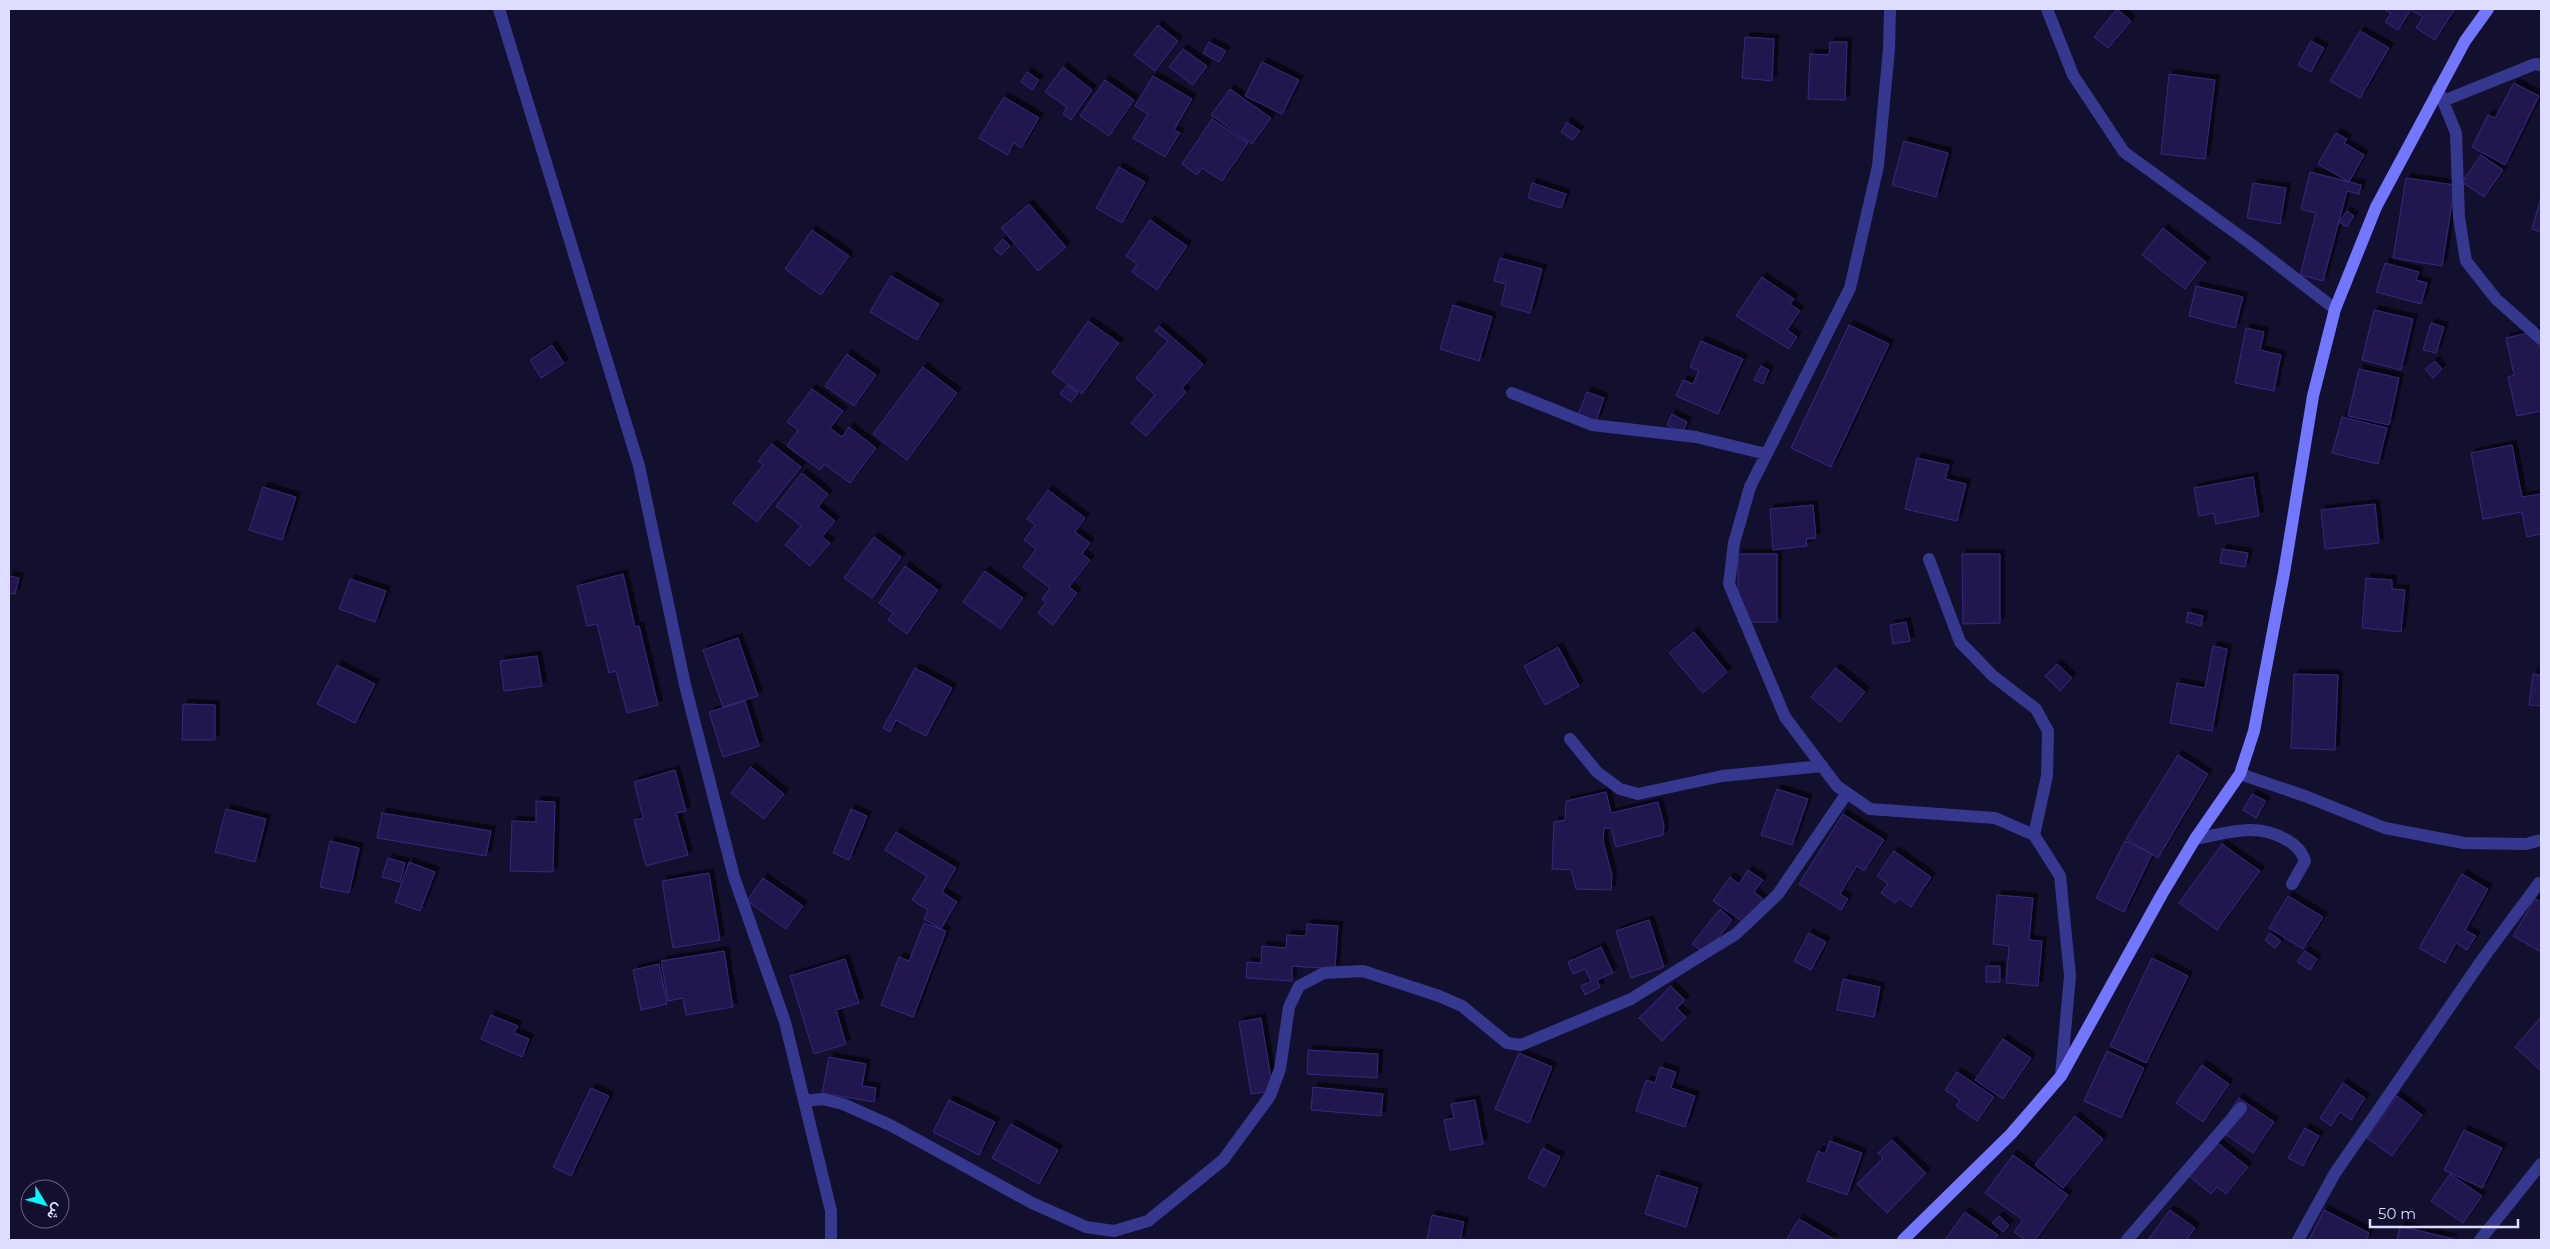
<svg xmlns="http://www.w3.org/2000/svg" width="2550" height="1249" font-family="Montserrat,Vazirmatn,sans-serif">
  <defs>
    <filter id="shadow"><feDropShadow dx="4.5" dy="-4.5" stdDeviation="0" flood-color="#0009"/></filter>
  </defs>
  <rect width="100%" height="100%" fill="#130f2e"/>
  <path fill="#211950" stroke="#35297e" filter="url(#shadow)" d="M 2117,9 L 2131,21 L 2108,48 L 2094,37 Z
    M 2383,9 L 2455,9 L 2435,40 L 2416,28 L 2423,17 L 2411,10 L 2398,30 L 2385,22 L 2391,13 Z
    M 1158,25 L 1178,41 L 1155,71 L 1134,55 Z
    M 2360,31 L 2389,48 L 2360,98 L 2330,81 Z
    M 1745,37 L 1774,39 L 1772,81 L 1742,78 Z
    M 2311,41 L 2324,48 L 2311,72 L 2298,65 Z
    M 1209,42 L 1226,51 L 1219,62 L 1203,53 Z
    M 1830,42 L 1847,42 L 1845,100 L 1808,99 L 1810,54 L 1829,55 Z
    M 1183,49 L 1207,66 L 1193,85 L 1169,67 Z
    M 1262,62 L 1299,80 L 1282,114 L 1245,96 Z
    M 1063,67 L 1092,90 L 1071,120 L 1063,114 L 1067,107 L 1045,92 Z
    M 1027,72 L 1039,80 L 1032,90 L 1021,82 Z
    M 2169,74 L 2215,80 L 2205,159 L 2161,154 Z
    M 1153,76 L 1192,99 L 1174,130 L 1180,133 L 1165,157 L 1133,138 L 1148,114 L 1135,106 Z
    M 1105,80 L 1134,100 L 1109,136 L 1080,116 Z
    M 2514,83 L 2539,96 L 2505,165 L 2472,147 L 2488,115 L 2495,118 Z
    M 1230,89 L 1271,118 L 1252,144 L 1211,115 Z
    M 1004,97 L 1039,118 L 1021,148 L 1014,143 L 1007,155 L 979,138 Z
    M 1212,119 L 1248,143 L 1222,181 L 1202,168 L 1197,175 L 1182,164 Z
    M 1567,122 L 1580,131 L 1573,140 L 1561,132 Z
    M 2336,133 L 2347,139 L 2344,143 L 2364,155 L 2349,182 L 2318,164 Z
    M 1904,141 L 1948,153 L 1936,197 L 1892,185 Z
    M 2481,155 L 2503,170 L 2484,197 L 2462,182 Z
    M 1119,167 L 1145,182 L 1122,223 L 1096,208 Z
    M 2310,172 L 2361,185 L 2359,194 L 2347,191 L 2323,281 L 2300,275 L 2316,213 L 2301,209 Z
    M 2406,178 L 2455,185 L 2442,266 L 2393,258 Z
    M 1532,183 L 1566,194 L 1561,208 L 1528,198 Z
    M 2253,183 L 2286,188 L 2280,224 L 2247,218 Z
    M 2541,197 L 2541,232 L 2532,229 Z
    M 1029,204 L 1066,247 L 1038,271 L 1001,228 Z
    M 2347,211 L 2354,216 L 2347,227 L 2339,222 Z
    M 1150,220 L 1187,246 L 1157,290 L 1132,272 L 1137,264 L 1126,256 Z
    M 2163,228 L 2206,262 L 2185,289 L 2142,255 Z
    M 812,230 L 849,256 L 821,295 L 785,269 Z
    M 1003,239 L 1010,246 L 1001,255 L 994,249 Z
    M 1500,258 L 1542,269 L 1530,313 L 1501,305 L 1506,284 L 1494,281 Z
    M 2385,263 L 2419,272 L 2416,280 L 2427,283 L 2421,304 L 2376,292 Z
    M 891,276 L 939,304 L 917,340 L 870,312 Z
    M 1762,277 L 1794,299 L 1790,304 L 1800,311 L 1787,330 L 1797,337 L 1789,349 L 1736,316 Z
    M 2196,286 L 2243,297 L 2235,328 L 2189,316 Z
    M 1453,305 L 1492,317 L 1479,361 L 1440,349 Z
    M 2374,310 L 2413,319 L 2401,370 L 2362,360 Z
    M 1088,321 L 1119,343 L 1082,394 L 1052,373 Z
    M 2431,323 L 2444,327 L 2436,353 L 2423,350 Z
    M 1849,325 L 1889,344 L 1831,467 L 1791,448 Z
    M 1159,326 L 1203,364 L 1182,388 L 1186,392 L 1146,436 L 1131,423 L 1155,395 L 1136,378 L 1168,341 L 1155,331 Z
    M 2246,328 L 2264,332 L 2260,350 L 2281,355 L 2274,391 L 2235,383 Z
    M 2537,331 L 2541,352 L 2541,411 L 2517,416 L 2508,377 L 2514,375 L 2506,338 Z
    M 1701,341 L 1743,359 L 1718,414 L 1676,396 L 1683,380 L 1693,384 L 1699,371 L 1690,367 Z
    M 552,345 L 564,363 L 541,378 L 530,360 Z
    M 847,354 L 876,375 L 854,406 L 825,386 Z
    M 2435,361 L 2442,369 L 2433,378 L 2425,369 Z
    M 1761,366 L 1769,370 L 1763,384 L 1754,380 Z
    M 923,367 L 957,393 L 907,460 L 873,434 Z
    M 2359,369 L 2399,378 L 2389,425 L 2348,416 Z
    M 1067,385 L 1078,393 L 1071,402 L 1060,394 Z
    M 812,389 L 843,411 L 830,428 L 842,437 L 849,427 L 876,448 L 850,483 L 824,464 L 820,470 L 787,446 L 798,430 L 787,422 Z
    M 1587,392 L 1604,398 L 1596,421 L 1578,415 Z
    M 1672,414 L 1687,422 L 1682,433 L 1667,425 Z
    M 2342,417 L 2387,428 L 2378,464 L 2332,453 Z
    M 772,444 L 801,467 L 757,522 L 733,503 L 763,465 L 758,461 Z
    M 2512,445 L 2522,497 L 2541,494 L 2541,534 L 2527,537 L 2522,512 L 2483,519 L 2471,453 Z
    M 1917,458 L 1949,465 L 1945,479 L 1966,484 L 1957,521 L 1905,509 Z
    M 802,473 L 828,494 L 818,507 L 835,521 L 822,537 L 830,543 L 810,566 L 785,545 L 801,526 L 776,506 Z
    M 2253,477 L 2259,516 L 2216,524 L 2214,513 L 2199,516 L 2194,488 Z
    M 263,487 L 296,497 L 282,540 L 249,530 Z
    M 1048,490 L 1085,518 L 1075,532 L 1090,543 L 1082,554 L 1090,560 L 1069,587 L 1077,593 L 1053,625 L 1038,613 L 1046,602 L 1042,599 L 1050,588 L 1023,567 L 1036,549 L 1024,540 L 1035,525 L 1027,519 Z
    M 2375,504 L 2379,543 L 2325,549 L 2321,510 Z
    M 1813,505 L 1816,538 L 1806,539 L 1807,546 L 1773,550 L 1770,509 Z
    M 874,537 L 901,557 L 872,598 L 844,578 Z
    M 2222,549 L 2248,553 L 2245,567 L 2220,563 Z
    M 1738,554 L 1777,554 L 1777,622 L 1738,622 Z
    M 1962,554 L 2000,554 L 2000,623 L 1963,624 Z
    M 905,566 L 938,590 L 907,634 L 888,620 L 893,613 L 879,603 Z
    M 985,571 L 1023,598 L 1001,629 L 963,602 Z
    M 623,574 L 635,627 L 639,626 L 658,705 L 627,713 L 616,671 L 609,673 L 597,624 L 587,626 L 577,586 Z
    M 9,576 L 19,578 L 15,594 L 9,593 Z
    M 2366,578 L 2392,580 L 2392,589 L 2405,590 L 2401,632 L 2362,628 Z
    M 350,579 L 386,591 L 375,622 L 339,609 Z
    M 2188,612 L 2203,616 L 2201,626 L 2186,622 Z
    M 1906,622 L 1910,641 L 1893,644 L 1890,625 Z
    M 1694,632 L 1727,672 L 1703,693 L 1669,653 Z
    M 738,638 L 758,696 L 723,707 L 703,650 Z
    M 2213,646 L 2227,649 L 2212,731 L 2170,723 L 2177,683 L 2205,688 Z
    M 1558,647 L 1579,686 L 1545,705 L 1524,666 Z
    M 537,656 L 542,686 L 504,691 L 500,661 Z
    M 2057,664 L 2072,678 L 2060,691 L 2045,676 Z
    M 337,665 L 375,684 L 355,723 L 317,704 Z
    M 915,668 L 952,688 L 926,736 L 896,720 L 890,732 L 883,728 Z
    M 1836,668 L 1865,692 L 1840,722 L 1811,697 Z
    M 2294,674 L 2338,675 L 2335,750 L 2291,748 Z
    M 2533,674 L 2541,675 L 2541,706 L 2529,705 Z
    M 745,701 L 759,746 L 723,757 L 709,712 Z
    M 183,704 L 215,705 L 215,740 L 182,740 Z
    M 2178,755 L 2208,774 L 2158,858 L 2126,839 Z
    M 751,767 L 784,794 L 764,819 L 731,793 Z
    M 675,770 L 686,811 L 676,813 L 688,855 L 646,866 L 634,820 L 643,818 L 634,782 Z
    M 1777,789 L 1808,799 L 1792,845 L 1761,835 Z
    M 1606,792 L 1611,813 L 1658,802 L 1664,826 L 1663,835 L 1616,847 L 1611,828 L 1604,828 L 1603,841 L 1612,875 L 1611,890 L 1576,889 L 1571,870 L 1552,869 L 1554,822 L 1565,820 L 1566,801 Z
    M 2252,794 L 2266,801 L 2256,818 L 2243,810 Z
    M 536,801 L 555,802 L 553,872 L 510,871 L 512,821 L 536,822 Z
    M 226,809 L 266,819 L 255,862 L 215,852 Z
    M 851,809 L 867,816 L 849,860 L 833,853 Z
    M 382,813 L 491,831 L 486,856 L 377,838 Z
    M 1843,814 L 1884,840 L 1864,871 L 1857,866 L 1840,894 L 1848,899 L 1841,910 L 1799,884 Z
    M 896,832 L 956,868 L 942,892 L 957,902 L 941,929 L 924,919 L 928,910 L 912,900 L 927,876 L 885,850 Z
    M 330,841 L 359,848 L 349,893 L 320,887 Z
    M 2125,841 L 2152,854 L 2124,912 L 2096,898 Z
    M 2222,844 L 2260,871 L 2217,930 L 2179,903 Z
    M 1894,851 L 1931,877 L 1911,907 L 1899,898 L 1895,903 L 1881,893 L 1888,884 L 1877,876 Z
    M 388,858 L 405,863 L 400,882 L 382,877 Z
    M 409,862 L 435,872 L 420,911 L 395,902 Z
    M 1748,870 L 1763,880 L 1754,892 L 1763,899 L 1746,924 L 1713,901 L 1730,877 L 1739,884 Z
    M 709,873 L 720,940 L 673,948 L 662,881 Z
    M 2462,874 L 2488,889 L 2465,930 L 2476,936 L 2467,950 L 2456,943 L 2445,963 L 2419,948 Z
    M 763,878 L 803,906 L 786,929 L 747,901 Z
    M 1997,895 L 2033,898 L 2029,940 L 2042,941 L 2038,986 L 2006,983 L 2009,946 L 1993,944 Z
    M 2288,896 L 2323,917 L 2303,949 L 2269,928 Z
    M 2535,899 L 2541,902 L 2541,952 L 2513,936 Z
    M 1720,909 L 1732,920 L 1706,954 L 1692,944 Z
    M 1649,920 L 1664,967 L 1631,978 L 1616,931 Z
    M 924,923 L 946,931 L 913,1017 L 881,1005 L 899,957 L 909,961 Z
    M 1307,924 L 1338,926 L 1335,969 L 1292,966 L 1292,981 L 1246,978 L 1247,962 L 1261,963 L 1262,946 L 1286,948 L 1287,935 L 1306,936 Z
    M 1809,933 L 1826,942 L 1811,970 L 1794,961 Z
    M 2270,933 L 2281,941 L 2275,948 L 2265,940 Z
    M 1601,947 L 1613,973 L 1597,980 L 1600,987 L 1585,995 L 1581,986 L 1591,981 L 1585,969 L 1573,974 L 1568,962 Z
    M 724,951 L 733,1007 L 686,1015 L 683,998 L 668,1001 L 661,961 Z
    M 2305,951 L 2317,959 L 2310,970 L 2297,962 Z
    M 2152,958 L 2188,976 L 2146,1063 L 2110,1046 Z
    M 845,959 L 859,1003 L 836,1010 L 846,1044 L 814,1054 L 790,976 Z
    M 659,964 L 667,1004 L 641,1010 L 633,970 Z
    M 1986,966 L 2000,966 L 2000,982 L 1986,982 Z
    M 1843,979 L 1880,987 L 1874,1017 L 1837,1010 Z
    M 1671,986 L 1685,1000 L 1677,1008 L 1686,1017 L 1662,1041 L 1639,1018 Z
    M 491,1015 L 518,1026 L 514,1033 L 529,1039 L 522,1057 L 481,1039 Z
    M 2541,1017 L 2541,1068 L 2540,1070 L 2515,1047 Z
    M 1261,1018 L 1273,1091 L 1251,1094 L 1239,1022 Z
    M 2003,1039 L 2031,1058 L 2003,1099 L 1975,1080 Z
    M 1308,1050 L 1378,1054 L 1377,1078 L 1307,1074 Z
    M 2107,1051 L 2144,1068 L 2121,1118 L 2084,1101 Z
    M 1519,1053 L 1552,1067 L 1529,1123 L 1495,1109 Z
    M 829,1057 L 866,1064 L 862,1086 L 876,1088 L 874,1102 L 822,1093 Z
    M 2202,1065 L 2229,1084 L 2203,1122 L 2176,1103 Z
    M 1660,1067 L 1676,1072 L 1671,1088 L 1695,1096 L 1685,1127 L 1636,1111 L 1646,1080 L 1655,1083 Z
    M 1957,1072 L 1994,1097 L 1977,1121 L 1956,1106 L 1960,1100 L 1945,1090 Z
    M 2343,1083 L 2365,1098 L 2351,1120 L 2340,1112 L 2331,1126 L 2320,1118 Z
    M 1313,1087 L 1383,1094 L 1381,1116 L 1311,1110 Z
    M 591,1088 L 609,1096 L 571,1176 L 553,1167 Z
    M 2397,1096 L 2422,1115 L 2392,1156 L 2367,1138 Z
    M 2239,1098 L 2274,1122 L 2253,1153 L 2218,1129 Z
    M 949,1100 L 995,1122 L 979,1155 L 933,1132 Z
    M 1475,1100 L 1483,1144 L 1450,1150 L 1444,1120 L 1454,1118 L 1451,1104 Z
    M 2075,1116 L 2103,1139 L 2063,1188 L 2035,1165 Z
    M 1011,1124 L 1058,1150 L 1039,1184 L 992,1158 Z
    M 2305,1128 L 2319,1136 L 2303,1166 L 2288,1158 Z
    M 2464,1130 L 2502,1148 L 2482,1188 L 2444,1170 Z
    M 1892,1140 L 1926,1173 L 1887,1213 L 1857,1184 L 1883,1158 L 1878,1153 Z
    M 1830,1141 L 1862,1153 L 1847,1195 L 1807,1181 L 1818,1151 L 1825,1154 Z
    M 2215,1141 L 2248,1167 L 2226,1194 L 2217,1187 L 2211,1194 L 2188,1175 Z
    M 1543,1148 L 1560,1157 L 1545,1187 L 1528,1178 Z
    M 2013,1155 L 2068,1195 L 2035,1240 L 2026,1240 L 2014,1232 L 2023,1220 L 1985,1193 Z
    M 2450,1174 L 2482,1196 L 2463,1223 L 2431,1201 Z
    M 1657,1175 L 1698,1188 L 1686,1227 L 1645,1214 Z
    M 2170,1210 L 2195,1228 L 2186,1240 L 2148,1240 Z
    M 2324,1210 L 2369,1233 L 2366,1240 L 2309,1240 Z
    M 1965,1212 L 1998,1235 L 1994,1240 L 1945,1240 Z
    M 1432,1215 L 1464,1222 L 1460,1240 L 1427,1240 Z
    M 1999,1216 L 2009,1225 L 2003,1232 L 1992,1223 Z
    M 1799,1219 L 1835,1240 L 1786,1240 Z
    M 2400,1226 L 2453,1239 L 2453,1240 L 2397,1240 Z"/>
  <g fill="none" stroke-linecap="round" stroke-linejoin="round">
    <path stroke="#363890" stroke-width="12" d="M 499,9 L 639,466 L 685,685 L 734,877 L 785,1022 L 831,1211 L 831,1240
      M 1890,9 L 1889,49 L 1878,166 L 1850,288 L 1750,487 L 1734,543 L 1729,584 L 1785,717 L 1837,786 L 1870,809 L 1995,818 L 2034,835 L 2060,876 L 2070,976 L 2061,1076
      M 2047,9 L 2073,75 L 2124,152 L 2251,244 L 2335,309
      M 2438,89 L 2456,133 L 2459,218 L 2466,261 L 2496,299 L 2541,339
      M 2443,101 L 2535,64 L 2541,65
      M 1512,393 L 1592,425 L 1696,437 L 1766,454
      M 1929,559 L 1960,642 L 1993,676 L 2036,709 L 2048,731 L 2047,776 L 2034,835
      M 1570,739 L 1597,772 L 1620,789 L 1638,794 L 1722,776 L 1822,766
      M 2240,774 L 2305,796 L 2385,828 L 2464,843 L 2526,844 L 2541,840
      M 2195,839 C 2228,833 2255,822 2285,839 C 2296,845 2301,850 2305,861 L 2292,884
      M 804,1101 L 822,1099 L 843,1104 L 892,1126 L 1032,1203 L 1086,1227 L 1114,1231 L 1148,1221 L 1223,1160 L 1270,1096 L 1280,1069 L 1289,1007 L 1299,986 L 1324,973 L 1363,971 L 1439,996 L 1462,1006 L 1507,1043 L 1521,1045 L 1631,999 L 1736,934 L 1778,894 L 1847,793
      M 2127,1240 L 2241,1108
      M 2298,1240 L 2335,1173 L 2484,957 L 2539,883 L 2541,886
      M 2480,1240 L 2541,1164"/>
    <path stroke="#7377ff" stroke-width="12" d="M 1903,1240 L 2011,1134 L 2061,1076 L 2162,894 L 2195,839 L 2240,774 L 2254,731 L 2284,573 L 2313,396 L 2335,309 L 2376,207 L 2465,41 L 2488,9"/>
  </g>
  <rect width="2550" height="1249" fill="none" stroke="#dedcff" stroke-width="20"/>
  <g transform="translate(45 1204) rotate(127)"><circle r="24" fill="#130f2e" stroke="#646182"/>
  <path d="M0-4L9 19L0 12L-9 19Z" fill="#08f5ff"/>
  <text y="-8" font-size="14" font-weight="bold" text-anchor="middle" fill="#dedcff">ش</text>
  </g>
  <path d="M2370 1219v8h148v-8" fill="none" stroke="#dedcff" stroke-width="2.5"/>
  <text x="2378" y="1219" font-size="15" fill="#dedcff" stroke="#130f2e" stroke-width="4" paint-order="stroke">50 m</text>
</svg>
